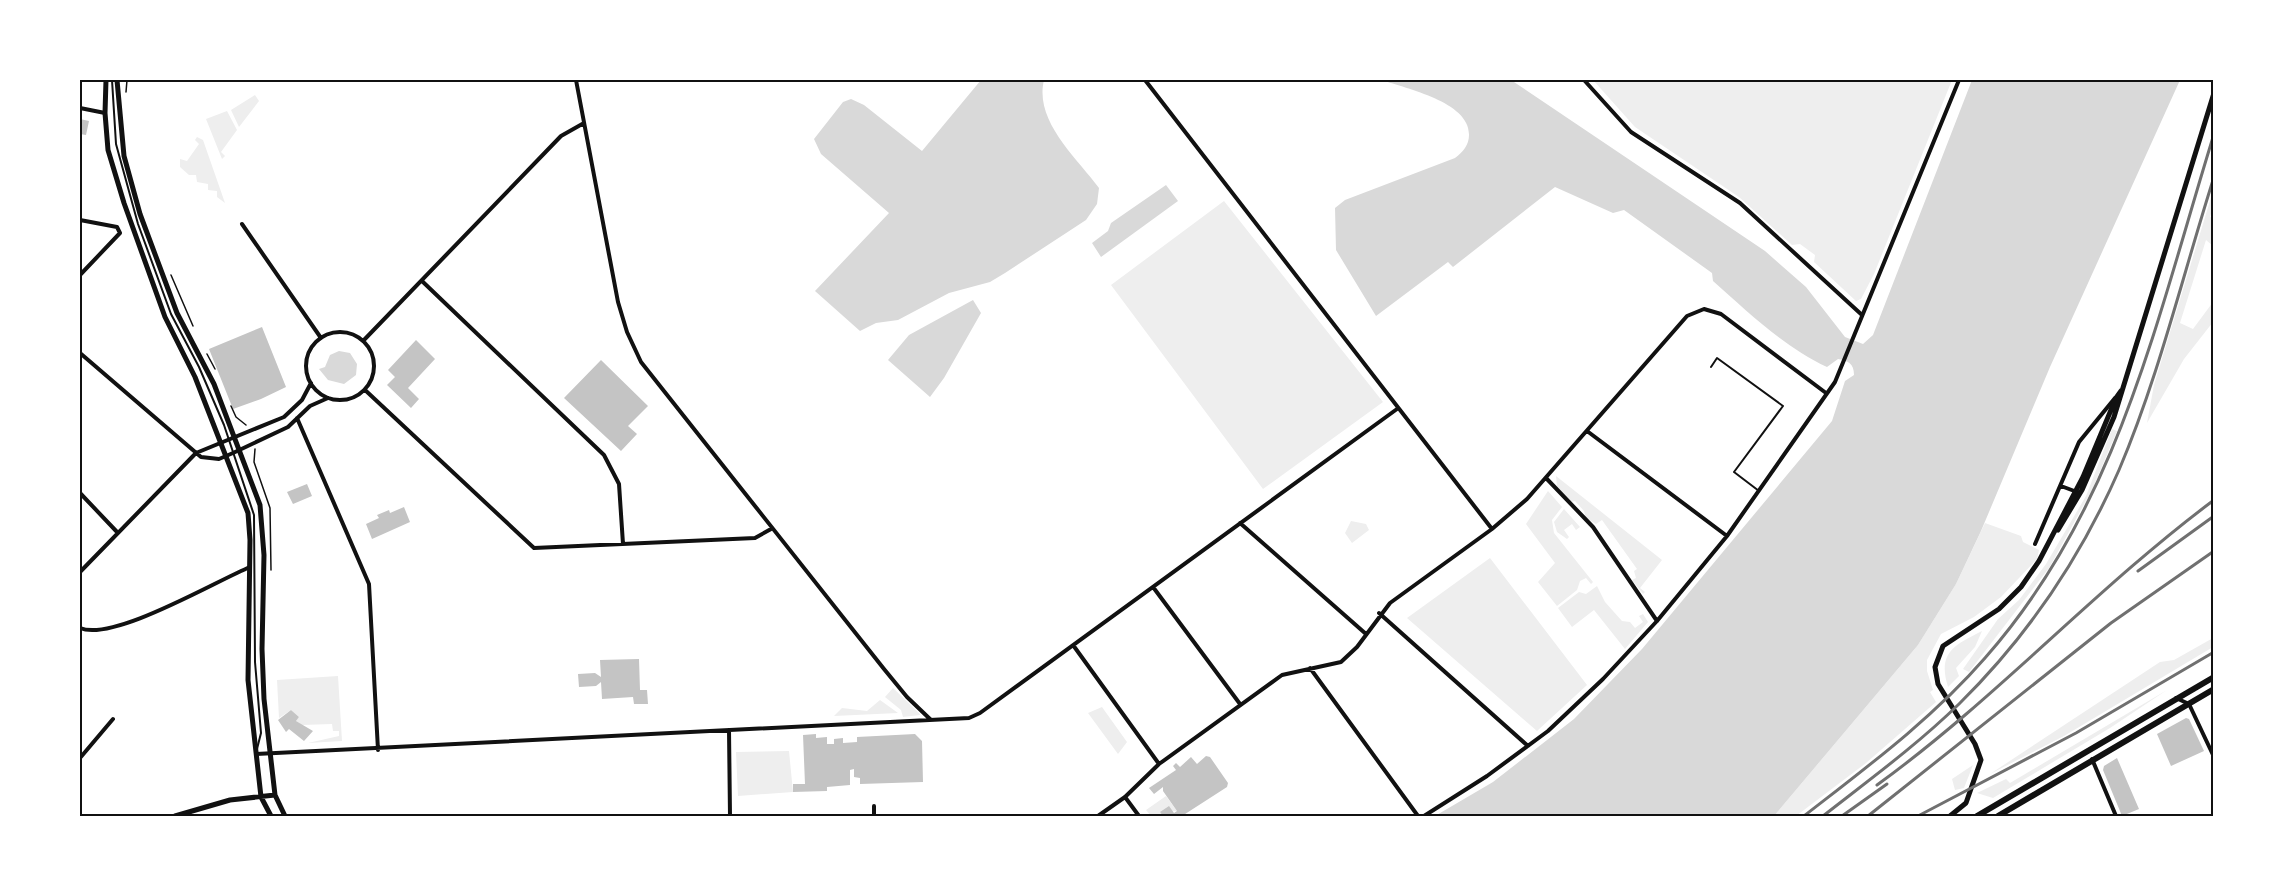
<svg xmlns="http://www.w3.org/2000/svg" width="2293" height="896" font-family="Rubik,sans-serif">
  <rect width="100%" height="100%" fill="#fff"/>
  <path fill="#eee" d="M 1593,80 L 1952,80 L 1874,274 L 1861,299 L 1856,301 L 1814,262 L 1815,255 L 1800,244 L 1792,245 L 1739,197 L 1635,127 Z
    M 255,95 L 259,101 L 239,127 L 231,110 Z
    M 227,111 L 237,130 L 221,152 L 225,156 L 222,159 L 206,119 Z
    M 197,137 L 203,140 L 225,203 L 217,197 L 217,191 L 208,190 L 208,184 L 197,182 L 196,175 L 189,175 L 180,167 L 180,159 L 187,161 L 199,144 L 195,140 Z
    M 2213,191 L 2213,207 L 2210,217 L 2213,218 L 2213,246 L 2206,240 L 2180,323 L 2193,329 L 2213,302 L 2213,322 L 2184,359 L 2147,423 L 2154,385 Z
    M 1224,201 L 1383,402 L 1263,489 L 1111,285 Z
    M 2112,429 L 2117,431 L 2092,490 L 2049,568 L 1969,672 L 1963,669 L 1998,619 L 2019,600 L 2046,564 L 2086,496 Z
    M 1556,476 L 1662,560 L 1640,588 L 1645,592 L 1643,594 L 1632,580 L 1636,578 L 1634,571 L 1637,569 L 1602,520 L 1596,524 L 1586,518 L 1584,511 L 1575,501 L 1571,502 L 1557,486 Z
    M 1548,491 L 1562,507 L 1552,520 L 1554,533 L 1593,582 L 1591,584 L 1586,578 L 1580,581 L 1577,590 L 1557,606 L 1538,582 L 1555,563 L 1526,524 Z
    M 1564,509 L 1580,527 L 1576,530 L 1572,524 L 1564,530 L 1569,537 L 1567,539 L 1557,532 L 1554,522 Z
    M 1351,521 L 1366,524 L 1369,530 L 1352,543 L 1345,533 Z
    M 1985,523 L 2021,536 L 2023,542 L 2039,550 L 2037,559 L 2001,597 L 1974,617 L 1941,634 L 1927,660 L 1927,671 L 1933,690 L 1930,692 L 1936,702 L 1866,763 L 1796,816 L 1774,816 L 1918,645 L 1956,584 Z
    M 1490,558 L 1587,685 L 1537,731 L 1407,618 Z
    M 1597,586 L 1605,602 L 1622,621 L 1630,622 L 1635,628 L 1643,622 L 1639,616 L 1643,614 L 1648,622 L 1625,649 L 1594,610 L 1572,627 L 1558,608 L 1579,592 L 1586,594 Z
    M 1982,631 L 1975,647 L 1956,668 L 1959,676 L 1948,687 C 1937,652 1955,645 1982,631 Z
    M 2213,638 L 2213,647 L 2064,736 L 1990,774 L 2160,662 L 2174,660 Z
    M 338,676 L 342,741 L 308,743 L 339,736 L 339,731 L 333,731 L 332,724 L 302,725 L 296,721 L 299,717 L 291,710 L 279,718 L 277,680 Z
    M 893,688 L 920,714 L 920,715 L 903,717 L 901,710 L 885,697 Z
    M 2167,690 L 2110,728 L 1993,798 L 1977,793 L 2006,779 L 2010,783 Z
    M 880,700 L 898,713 L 834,716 L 842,708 L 867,711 Z
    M 1102,707 L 1127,742 L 1118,754 L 1088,713 Z
    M 789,751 L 793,792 L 738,796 L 736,752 Z
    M 1973,765 L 1964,788 L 1955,790 L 1952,779 Z
    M 1166,796 L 1177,811 L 1160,812 L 1163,816 L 1151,816 L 1146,810 Z"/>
  <path fill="#d9d9d9" d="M 981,80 L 1044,80 C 1034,121 1076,157 1099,188 L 1097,204 L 1086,220 L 1005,273 L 990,282 L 949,293 L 898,320 L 876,323 L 860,331 L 815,291 L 889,213 L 821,154 L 814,139 L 843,102 L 851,99 L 864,105 L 922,151 Z
    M 1382,80 L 1511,80 L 1765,251 L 1806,287 L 1845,337 L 1863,344 L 1873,335 L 1972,80 L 2180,80 L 2050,367 L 1981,531 L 1956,584 L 1918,645 L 1774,816 L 1435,816 L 1493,782 L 1574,719 L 1642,649 L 1832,421 L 1845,381 L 1854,375 C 1854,363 1848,361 1838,359 L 1827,367 C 1784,347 1748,312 1713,281 L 1712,273 L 1624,210 L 1613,213 L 1555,187 L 1453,267 L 1448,262 L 1376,316 L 1336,250 L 1335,208 L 1345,200 L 1455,158 C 1463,152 1469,145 1469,135 C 1470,102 1407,89 1382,80 Z
    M 1166,185 L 1178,201 L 1101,257 L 1092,243 L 1108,231 L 1111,223 Z
    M 973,300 L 981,313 L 944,378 L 930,397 L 888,360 L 909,335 Z
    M 339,351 L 350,353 L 357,364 L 356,375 L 344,384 L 328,380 L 319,369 L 325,367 L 330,355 Z"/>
  <path fill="#c4c4c4" d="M 80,119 L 89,121 L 86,135 L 80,134 Z
    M 262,327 L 286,387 L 261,399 L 233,409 L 209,349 Z
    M 416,340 L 435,359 L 408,388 L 419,399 L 411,408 L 387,385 L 395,377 L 388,370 Z
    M 601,360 L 648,406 L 628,426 L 637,434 L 621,451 L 564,398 Z
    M 307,484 L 312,496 L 293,504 L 287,492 Z
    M 404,507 L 410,522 L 372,539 L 366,524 L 379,518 L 377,515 L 389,510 L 390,513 Z
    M 639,659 L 640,690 L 647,690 L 648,704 L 634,704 L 633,697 L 602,699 L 601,682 L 596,686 L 579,687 L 578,674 L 595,673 L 601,677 L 600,660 Z
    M 291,710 L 299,717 L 296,721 L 313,731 L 304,741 L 289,729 L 286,732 L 278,720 Z
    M 2186,718 L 2189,719 L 2204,751 L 2171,766 L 2157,734 Z
    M 816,734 L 816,738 L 827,737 L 827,744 L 834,744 L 834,739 L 843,738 L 843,743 L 857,742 L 857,737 L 915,734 L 922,741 L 923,782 L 860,784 L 860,778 L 854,777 L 854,769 L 850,770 L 850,785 L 827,787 L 827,791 L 793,792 L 793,784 L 805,784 L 803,735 Z
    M 1206,756 L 1210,757 L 1228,783 L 1227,787 L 1182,816 L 1163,816 L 1160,812 L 1169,806 L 1174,813 L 1177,811 L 1163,791 L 1163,787 L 1154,794 L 1149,788 L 1176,770 L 1173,766 L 1176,763 L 1180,767 L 1191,757 L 1197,764 Z
    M 2117,758 L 2139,809 L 2122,816 L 2103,770 L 2104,766 Z"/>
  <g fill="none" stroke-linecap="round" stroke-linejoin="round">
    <path stroke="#111" stroke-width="1.5" d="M 126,92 L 127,80
      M 171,275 L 193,326
      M 207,354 L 215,369
      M 231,406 L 236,417 L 246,425
      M 255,449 L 254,462 L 270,508 L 271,570"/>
    <path stroke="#111" stroke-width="2" d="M 112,80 L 116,144 L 138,224 L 171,314 L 199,367 L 224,425 L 254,515 L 255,662 L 261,733 L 257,749
      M 1711,367 L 1717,358 L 1783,406 L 1734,472 L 1759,491"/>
    <path stroke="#111" stroke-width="4" d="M 576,80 L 618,302 L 627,332 L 641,362 L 884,669 L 907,697 L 931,720
      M 1145,80 L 1492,529
      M 1584,80 L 1631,132 L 1740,203 L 1862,315
      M 80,108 L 105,113
      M 80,220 L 117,227 L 120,233 L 80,275
      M 242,224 L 321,338
      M 423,282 L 604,455 L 619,484 L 623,544
      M306 366a34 34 0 1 1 68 0a34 34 0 1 1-68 0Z
      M 363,341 L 561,136 L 584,123
      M 80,353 L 201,457 L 219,459 L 233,453 L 288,427 L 310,406 L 328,398
      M 365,390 L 534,548 L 755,538 L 771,529
      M 297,418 L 369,584 L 378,750
      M 1587,431 L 1727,536
      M 1546,478 L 1593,527 L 1657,621
      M 2061,486 L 2077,492
      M 80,493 L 118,533
      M 1240,523 L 1366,634
      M 2035,544 L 2079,442 L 2115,398
      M 80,572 L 196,453 L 284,417 L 302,400 L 311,383
      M 1153,587 L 1240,704
      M 1379,613 L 1528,746
      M 80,628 C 113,642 214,582 250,567
      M 1073,645 L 1159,764
      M 1310,668 L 1418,816
      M 2176,698 L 2189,704 L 2214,757
      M 729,730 L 730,816
      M 256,754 L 969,718 L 980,713 L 1397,409
      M 80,758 L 113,719
      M 2092,759 L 2116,816
      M 1125,797 L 1139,816
      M 874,806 L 874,816
      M 1098,816 L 1125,797 L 1159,764 L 1282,675 L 1341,662 L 1357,647 L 1390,603 L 1492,529 L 1527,499 L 1687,316 L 1704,309 L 1721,314 L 1826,393
      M 1424,816 L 1487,776 L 1548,731 L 1603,679 L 1657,621 L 1727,536 L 1835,382 L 1959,80"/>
    <path stroke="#111" stroke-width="5" d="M 106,80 L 105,113 L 108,150 L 124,203 L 165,317 L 195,377 L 248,513 L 250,540 L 248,680 L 261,797 L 271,816
      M 117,80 L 124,156 L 140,214 L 177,313 L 214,384 L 260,505 L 264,555 L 262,649 L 264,699 L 275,795 L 285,816
      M 2058,530 L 2082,490 L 2114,417 L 2214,93
      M 175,816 L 230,800 L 275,795
      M 1950,816 L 1966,803 L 1981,760 L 1975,744 L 1938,684 L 1935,667 L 1943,646 L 1999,609 L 2021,587 L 2039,561 L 2083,477 L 2116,398 L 2121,391"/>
    <path stroke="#111" stroke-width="6" d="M 1977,816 L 2214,677
      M 1998,816 L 2214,689"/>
    <path stroke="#707070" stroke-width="3" d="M 2138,571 L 2214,516
      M 1877,785 C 1996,699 2096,588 2214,500
      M 1804,816 C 1867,767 1932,719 1985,658 C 2118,507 2156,321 2214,134
      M 1823,816 C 1869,780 1917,745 1959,704 C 2027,637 2081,557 2119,470 C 2159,376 2183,274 2214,177
      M 1842,816 L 1887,784
      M 1868,816 L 2111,623 L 2214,551
      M 1918,816 L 2076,733 L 2214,652"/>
  </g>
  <rect width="2293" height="896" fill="none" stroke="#ffffff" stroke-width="162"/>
  <rect x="81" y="81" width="2131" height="734" fill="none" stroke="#111" stroke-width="2"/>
</svg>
